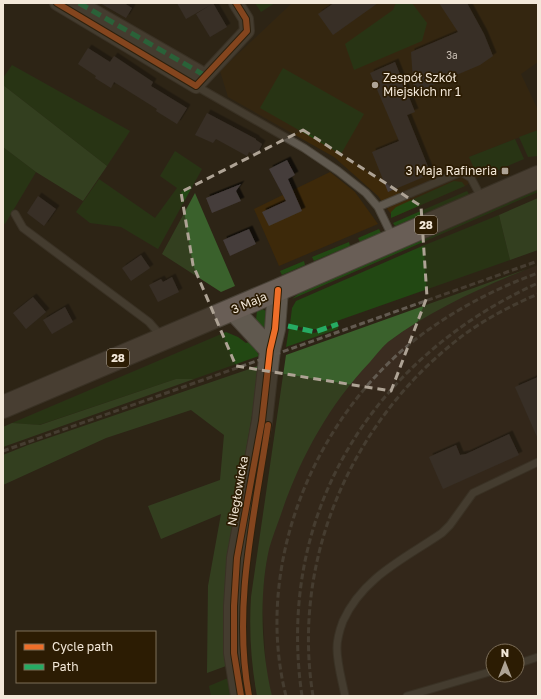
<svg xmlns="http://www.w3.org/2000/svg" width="541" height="699" font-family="'Golos Text',sans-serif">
  <defs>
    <filter id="shadow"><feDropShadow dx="3.5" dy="-3.5" stdDeviation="0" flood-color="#0009"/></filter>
  </defs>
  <rect width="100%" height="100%" fill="#2d2416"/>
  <path fill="#3d290a" d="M 292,3 L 538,3 L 538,62 L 521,74 L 538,110 L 538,130 L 469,157 L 481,176 L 465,186 L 393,217 L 378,196 L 334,157 L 228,97 L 220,71 Z
    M 330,172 L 355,192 L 378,224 L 279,266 L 254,209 Z"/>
  <path fill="#3a2c20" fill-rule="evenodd" d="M 538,265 L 538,696 L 271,696 L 266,670 L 262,596 L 268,549 L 285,497 L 314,435 L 348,385 L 386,343 L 425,316 L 467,293 ZM 493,651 L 517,651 L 517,675 L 493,675 Z"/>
  <path fill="#224813" d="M 255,3 L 275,3 L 261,12 Z
    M 396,3 L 412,3 L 427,23 L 422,41 L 354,70 L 345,44 L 393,10 Z
    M 12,65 L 130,131 L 107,166 L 3,85 L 3,78 Z
    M 283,68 L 364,114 L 341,154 L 260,108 Z
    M 538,130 L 538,156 L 528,157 L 519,137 Z
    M 515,139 L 524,159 L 484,176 L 476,173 L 469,157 Z
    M 3,147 L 36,172 L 5,224 L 3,223 Z
    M 175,151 L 202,169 L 158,249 L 121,227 L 90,223 L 76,212 L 99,179 L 155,218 L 177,188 L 160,176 Z
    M 454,181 L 462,182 L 465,186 L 391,218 L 391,212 L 396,207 Z
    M 538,188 L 538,192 L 292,299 L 302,291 Z
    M 467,191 L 469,194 L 466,197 L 395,226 L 393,223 Z
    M 499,215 L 510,260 L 337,321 L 337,323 C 318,331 310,331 290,324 L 292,308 L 296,301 L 420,247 Z
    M 379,229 L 381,233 L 360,242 L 358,238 Z
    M 349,242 L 350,246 L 314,261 L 312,257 Z
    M 304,261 L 305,265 L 282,275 L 280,271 Z
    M 262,309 L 268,312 L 266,330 L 256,320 L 257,311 Z
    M 338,326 L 338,329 L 286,347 L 289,328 L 314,333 Z
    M 226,332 L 238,337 L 246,343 L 252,341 L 259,356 L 194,379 L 176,379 L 39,425 L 12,423 Z
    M 228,678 L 232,696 L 211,696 L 209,686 Z"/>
  <path fill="#3a612c" d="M 3,85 L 107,166 L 83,201 L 36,172 L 3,147 Z
    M 195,193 L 235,286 L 221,292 L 162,254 Z
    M 538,198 L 538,250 L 510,260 L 499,215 Z
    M 527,269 C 478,289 431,310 388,342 C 381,348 376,355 370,362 C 328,406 299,460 280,517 C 276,528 272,538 269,549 C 259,594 261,651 272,696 L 257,696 C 251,663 249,631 251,597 L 286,355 Z
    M 261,365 C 244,464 222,566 226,666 L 207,673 L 208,586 L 221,514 L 161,539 L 148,506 L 220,480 L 224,435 L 191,410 L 106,438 L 3,485 L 3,455 L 28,445 Z
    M 176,379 L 194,379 L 3,447 L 3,427 L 12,423 L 40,425 Z"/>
  <path fill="#443c3b" filter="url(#shadow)" d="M 100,3 L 124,3 L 132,8 L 126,18 Z
    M 177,3 L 213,3 L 227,27 L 210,37 L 196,14 L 212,4 L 186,19 Z
    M 334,3 L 378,3 L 333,35 L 318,14 Z
    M 439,3 L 467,3 L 484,34 L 493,56 L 480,65 L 414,93 L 411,52 L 458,32 Z
    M 88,48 L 110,62 L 114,56 L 153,82 L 151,86 L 187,108 L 177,124 L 156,111 L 157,109 L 114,82 L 111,88 L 95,78 L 96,76 L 78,64 Z
    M 395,62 L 415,112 L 407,115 L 431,174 L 388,192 L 372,152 L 399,141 L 370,73 Z
    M 207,113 L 256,139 L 256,140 L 262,144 L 256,156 L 249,152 L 247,156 L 216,139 L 213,143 L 195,135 Z
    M 287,160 L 295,175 L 288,179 L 302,211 L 269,226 L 262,212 L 286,201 L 269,169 Z
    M 241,184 L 236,191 L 241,201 L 212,213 L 206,198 Z
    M 38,196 L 56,209 L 44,226 L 27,213 Z
    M 249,229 L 256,244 L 230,256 L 223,240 Z
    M 141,255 L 150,268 L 131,281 L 122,268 Z
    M 172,277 L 179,292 L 158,302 L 149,285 L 161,279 L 163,282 Z
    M 33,297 L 46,312 L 26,329 L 13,313 Z
    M 65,307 L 73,322 L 52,334 L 43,320 Z
    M 538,377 L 538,439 L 515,387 Z
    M 509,434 L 519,455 L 443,489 L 429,457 L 456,445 L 460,455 L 466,454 Z"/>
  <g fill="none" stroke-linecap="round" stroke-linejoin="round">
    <defs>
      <path id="lane" d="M 196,86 L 304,148 L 338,171 L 366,193 L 378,207 L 393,238
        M 378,207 L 461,172 L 471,178 L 482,199
        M 15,214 L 23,228 L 149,322 L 162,337
        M 517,664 L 538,657
        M 345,696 C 342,680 337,664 337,648 C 337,639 340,629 343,621 C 363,577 404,559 442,533 L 450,525 L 473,493 L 538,462
        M 407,696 L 493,671"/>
      <path id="street" d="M 57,3 L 196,86 L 247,31 L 246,19 L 236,3
        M 79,3 L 204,75"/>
      <path id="secondary" d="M 233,310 L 270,350
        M 241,696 L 234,653 L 234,606 L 237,558 L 262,421 L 270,350 L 275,329 L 278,290"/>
      <path id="primary" d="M 3,407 L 278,290 L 538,177"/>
    </defs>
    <use href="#lane" stroke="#494237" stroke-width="9"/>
    <use href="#street" stroke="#494237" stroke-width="16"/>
    <use href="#secondary" stroke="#494237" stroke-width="22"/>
    <use href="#primary" stroke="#494237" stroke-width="24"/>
    <use href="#lane" stroke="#60594f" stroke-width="7"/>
    <use href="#street" stroke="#60594f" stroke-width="14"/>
    <use href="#secondary" stroke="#60594f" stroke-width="20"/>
    <use href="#primary" stroke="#695e56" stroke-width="22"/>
    <path stroke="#625a50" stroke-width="3" stroke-dasharray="6 3" stroke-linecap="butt" d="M 3,451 L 538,261
      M 286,696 C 252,562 317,409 428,330 C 462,306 499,287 538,273
      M 302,696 C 275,513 373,358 538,283
      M 313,696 C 291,561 350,424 457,340 C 481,321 510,306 538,294"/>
    <path stroke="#26ab63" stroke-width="5" stroke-dasharray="10 5" stroke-linecap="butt" d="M 79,3 L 204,75
      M 288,326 L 315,332 L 338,324"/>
    <defs>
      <path id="cycleway" d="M 57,3 L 196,86 L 247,31 L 246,19 L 236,3
        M 241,696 L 234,653 L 234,606 L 237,558 L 262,421 L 270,350 L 275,329 L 278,290
        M 249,696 C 232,605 255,514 268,425"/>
    </defs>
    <use href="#cycleway" stroke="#2c1c03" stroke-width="8"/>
    <use href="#cycleway" stroke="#ee6e29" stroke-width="6"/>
  </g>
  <path d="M0 0H541V699H0ZM 303,130 L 421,206 L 427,297 L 391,391 L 236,366 L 193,265 L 181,192 Z" fill="#2d2416" fill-opacity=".55" fill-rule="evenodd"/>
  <path fill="none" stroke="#aea395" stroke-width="3" stroke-dasharray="8 5" stroke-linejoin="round" d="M 303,130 L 421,206 L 427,297 L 391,391 L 236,366 L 193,265 L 181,192 Z"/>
  <g fill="#aea395" stroke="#2c1c03" stroke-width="1.5">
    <circle cx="375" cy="85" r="4"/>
    <rect x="501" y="167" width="8" height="8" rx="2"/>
  </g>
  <g text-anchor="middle" stroke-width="3.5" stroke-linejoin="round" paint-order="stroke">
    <g font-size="10" fill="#c7bdb2">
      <text x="452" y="59">3a</text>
    </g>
    <g fill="#2c1c03" stroke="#b7ab99" stroke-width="1">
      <rect x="415" y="216" width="22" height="18" rx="3"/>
      <rect x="107" y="349" width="22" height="18" rx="3"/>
    </g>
    <g font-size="11" font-weight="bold" fill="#f3e8d9">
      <text x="426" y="229">28</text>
      <text x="118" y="362">28</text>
    </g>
    <g font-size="12" fill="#f3e8d9" stroke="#2c1c03" text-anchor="start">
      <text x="383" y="82">Zespół Szkół<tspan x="383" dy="14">Miejskich nr 1</tspan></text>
      <text x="497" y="175" text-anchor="end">3 Maja Rafineria</text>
    </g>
    <g font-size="12" fill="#f3e8d9" stroke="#2c1c03">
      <text transform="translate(249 303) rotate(-23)" y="4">3 Maja</text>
      <text transform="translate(238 491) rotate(-80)" y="4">Niegłowicka</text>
    </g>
  </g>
  <rect width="541" height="699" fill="none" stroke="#f3e8d9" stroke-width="8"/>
  <rect x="16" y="631" width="140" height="52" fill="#2c1c03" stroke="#7c6e59"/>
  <rect x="24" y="644" width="20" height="6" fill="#ee6e29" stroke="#7c6e59"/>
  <text x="52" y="651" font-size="12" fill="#f3e8d9">Cycle path</text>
  <rect x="24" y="664" width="20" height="6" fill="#26ab63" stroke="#7c6e59"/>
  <text x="52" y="671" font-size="12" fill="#f3e8d9">Path</text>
  <g transform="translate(505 663)"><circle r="19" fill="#2c1c03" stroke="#7c6e59"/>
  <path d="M0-3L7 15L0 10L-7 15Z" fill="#aea395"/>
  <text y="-6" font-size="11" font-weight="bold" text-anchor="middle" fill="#f3e8d9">N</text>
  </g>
</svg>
